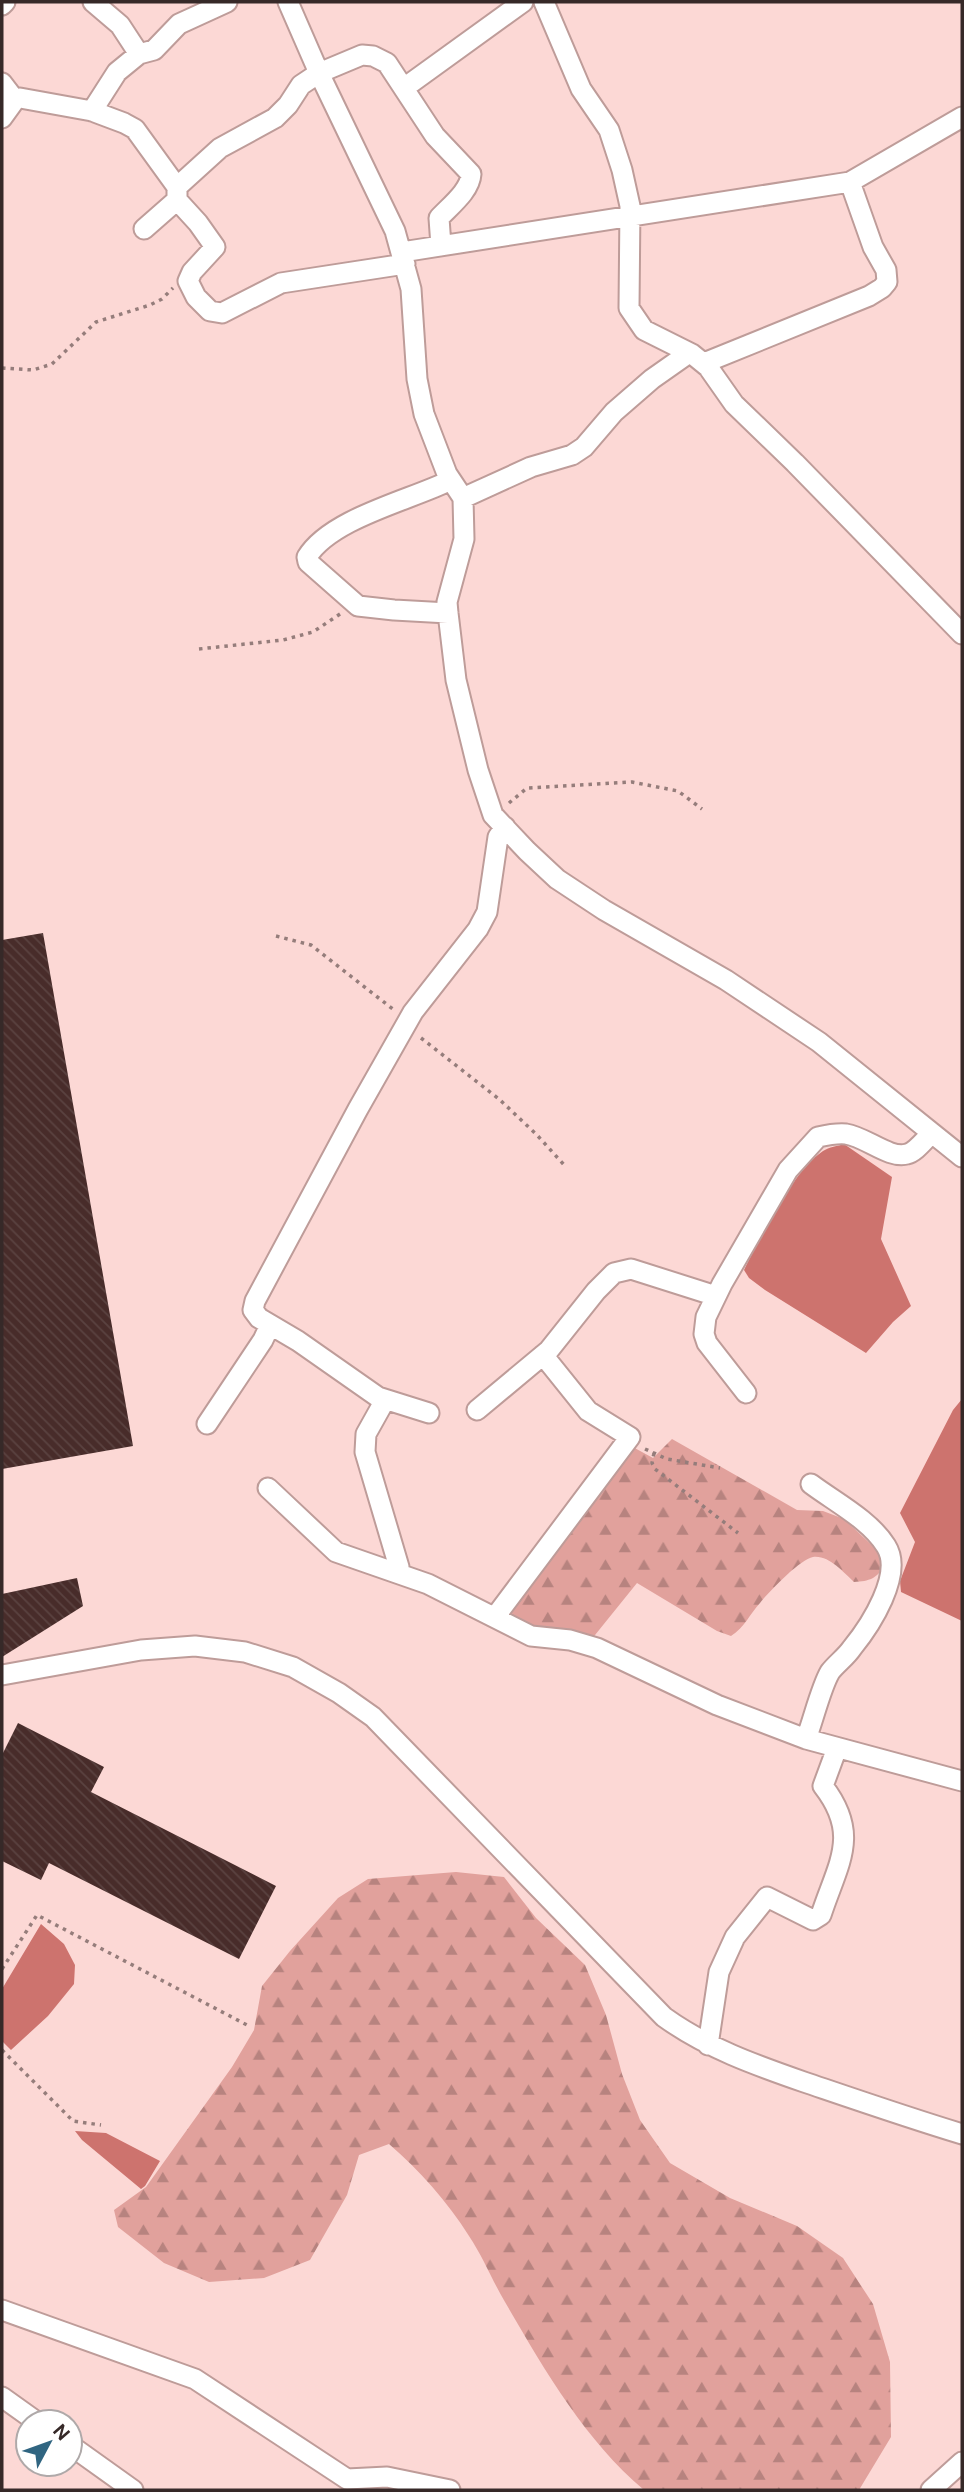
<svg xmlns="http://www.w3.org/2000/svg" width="964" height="2492" font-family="'DM Sans',sans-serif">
  <defs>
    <pattern id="forest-firs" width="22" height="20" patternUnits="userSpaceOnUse" patternTransform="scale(1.75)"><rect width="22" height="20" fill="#e1a19c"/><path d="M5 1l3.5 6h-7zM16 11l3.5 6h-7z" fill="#b7837f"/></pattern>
    <pattern id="building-back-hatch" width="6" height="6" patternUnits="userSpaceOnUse" patternTransform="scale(1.75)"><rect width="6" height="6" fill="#482c2a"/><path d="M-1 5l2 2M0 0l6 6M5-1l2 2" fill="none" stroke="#5a4240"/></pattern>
  </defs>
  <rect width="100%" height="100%" fill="#fcd8d5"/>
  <path fill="url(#forest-firs)" d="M 672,1439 L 797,1510 L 823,1511 L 844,1519 L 877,1550 L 885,1565 C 876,1579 870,1581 854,1582 C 843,1572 829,1555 813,1557 C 800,1559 768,1593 760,1603 C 749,1615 745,1627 731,1636 L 717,1631 L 637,1583 L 591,1640 L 539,1631 L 504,1614 L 631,1446 L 653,1458 Z
    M 456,1872 L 504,1877 L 536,1918 L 585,1965 L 606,2015 L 622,2074 L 640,2120 L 670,2163 L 730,2198 L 797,2226 L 843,2258 L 873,2304 L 890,2362 L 891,2437 L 859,2490 L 644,2490 C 584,2439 544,2369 505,2302 C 492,2280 483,2257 469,2236 C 447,2201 420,2171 389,2144 L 359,2155 L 347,2195 L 310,2260 L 264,2278 L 209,2282 L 164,2263 L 118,2227 L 114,2210 L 146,2187 L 232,2067 L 254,2030 L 262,1986 L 290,1951 L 338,1898 L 368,1879 Z"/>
  <path fill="#cd736e" d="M 844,1144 L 892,1177 L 881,1239 L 911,1306 L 893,1322 L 866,1353 L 765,1290 L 749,1278 L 744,1270 C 760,1237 793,1171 823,1151 C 829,1147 838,1146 844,1144 Z
    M 962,1399 L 962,1621 L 901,1592 L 900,1581 L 915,1542 L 900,1513 L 953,1410 Z
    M 41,1924 L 64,1944 L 75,1965 L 74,1984 L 48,2016 L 11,2050 L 2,2041 L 2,1989 Z
    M 75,2131 L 106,2133 L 160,2161 L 145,2186 L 141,2189 L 82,2140 Z"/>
  <path fill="url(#building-back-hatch)" d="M 43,933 L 133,1446 L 2,1469 L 2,940 Z
    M 77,1578 L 83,1606 L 2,1657 L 2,1594 Z
    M 18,1723 L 104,1767 L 91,1792 L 276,1886 L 239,1959 L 49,1863 L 41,1880 L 2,1861 L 2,1755 Z"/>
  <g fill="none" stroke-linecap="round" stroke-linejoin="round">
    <defs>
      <path id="minor" d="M 93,2 L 120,25 L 139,54
        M 288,2 L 319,73 L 395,231 L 411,289 L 417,379 L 424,414 L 447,474 L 463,498 L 464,539 L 447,602 L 448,613 L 456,680 L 478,770 L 493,815 L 527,851 L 557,879 L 604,910 L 726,980 L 819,1042 L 962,1157
        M 544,2 L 581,89 L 609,130 L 622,170 L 630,206 L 629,308 L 644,330 L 692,354 L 708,367 L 734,404 L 795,463 L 962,634
        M 2,5 L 5,2
        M 2,83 L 15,100
        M 404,88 L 523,2
        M 92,111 L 117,72 L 139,54 L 154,50 L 179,24 L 227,2
        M 2,118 L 15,100 L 20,98 L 92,111 L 124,123 L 135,129 L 177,187 L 177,200 L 198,223 L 215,247 L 192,272 L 188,281 L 196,297 L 210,311 L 222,313 L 281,283 L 405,264
        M 177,187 L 220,148 L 275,118 L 288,105 L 301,85 L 319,73 L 362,55 L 373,56 L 387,63 L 435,136 L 471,174 C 470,191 450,206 439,218 L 441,246
        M 144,229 L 177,200
        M 402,252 L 850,182 L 962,117
        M 704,363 L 869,296 L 882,288 L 887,282 L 886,270 L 873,247 L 850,182
        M 463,498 L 531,467 L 572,455 L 584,447 L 614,412 L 652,379 L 689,353
        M 448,613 L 394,610 L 358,606 L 308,562 L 307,557 C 331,518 411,500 451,480
        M 746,1393 L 707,1343 L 704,1334 L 706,1317 L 722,1284 L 788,1170 L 818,1137 C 827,1135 836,1133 846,1134 C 866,1137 889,1159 907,1154 C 916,1152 925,1139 932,1133
        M 385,1400 L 366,1434 L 365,1452 L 399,1567 L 397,1573
        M 477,1410 L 549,1350 L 596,1291 L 614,1273 L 631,1269 L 716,1296
        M 429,1413 L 378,1397 L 298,1341 L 259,1318 L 253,1310 L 255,1301 L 358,1109 L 413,1012 L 478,929 L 487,912 L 498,837 L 505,827
        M 207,1424 L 263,1340 L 270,1325
        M 268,1488 L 336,1552 L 428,1584 L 531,1636 L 570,1640 L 597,1648 L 717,1705 L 806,1739 L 962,1781
        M 495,1617 L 630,1437 L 588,1411 L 543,1355
        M 2,1675 L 141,1650 L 195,1646 L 245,1652 L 293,1667 L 339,1693 L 373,1717 L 664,2017 C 707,2048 755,2065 804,2082 C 857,2100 909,2118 962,2134
        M 806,1739 C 813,1721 821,1687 830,1672 C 836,1664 846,1657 852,1648 C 870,1626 904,1574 886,1546 C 870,1520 835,1502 811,1484
        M 708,2045 L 719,1972 L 735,1937 L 767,1897 L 813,1920 L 821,1915 C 838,1863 861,1835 823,1786 L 837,1748
        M 2,2310 L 195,2379 L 347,2479 L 387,2477 L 450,2490
        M 2,2397 L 37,2422
        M 70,2445 L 133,2490
        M 931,2490 L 962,2462"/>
    </defs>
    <use href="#minor" stroke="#be9c99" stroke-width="23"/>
    <path stroke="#957d7b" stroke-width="3.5" stroke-dasharray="3.5 5" stroke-linecap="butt" d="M 2,368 L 33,370 L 52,364 L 96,322 L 150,305 L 162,299 L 173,288
      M 199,649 L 283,640 L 313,632 L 340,614
      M 509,803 L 527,788 L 632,782 L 678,791 L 702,809
      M 276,936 L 311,945 L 394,1010
      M 421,1038 L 499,1099 L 537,1135 L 566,1167
      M 645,1449 L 667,1459 L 720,1468
      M 654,1453 L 652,1463 L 655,1469 L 738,1533
      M 2,1969 L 37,1915 L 247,2025
      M 2,2050 L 73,2121 L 101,2125"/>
    <use href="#minor" stroke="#fff" stroke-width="19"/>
  </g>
  <rect width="964" height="2492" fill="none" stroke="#362928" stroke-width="7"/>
  <g transform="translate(49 2443) rotate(49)"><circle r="33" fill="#ffffff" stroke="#afa9a9" stroke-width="2"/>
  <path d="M0-5L12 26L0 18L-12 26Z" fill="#306581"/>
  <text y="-10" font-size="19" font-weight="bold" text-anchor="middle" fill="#362928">N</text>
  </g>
</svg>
